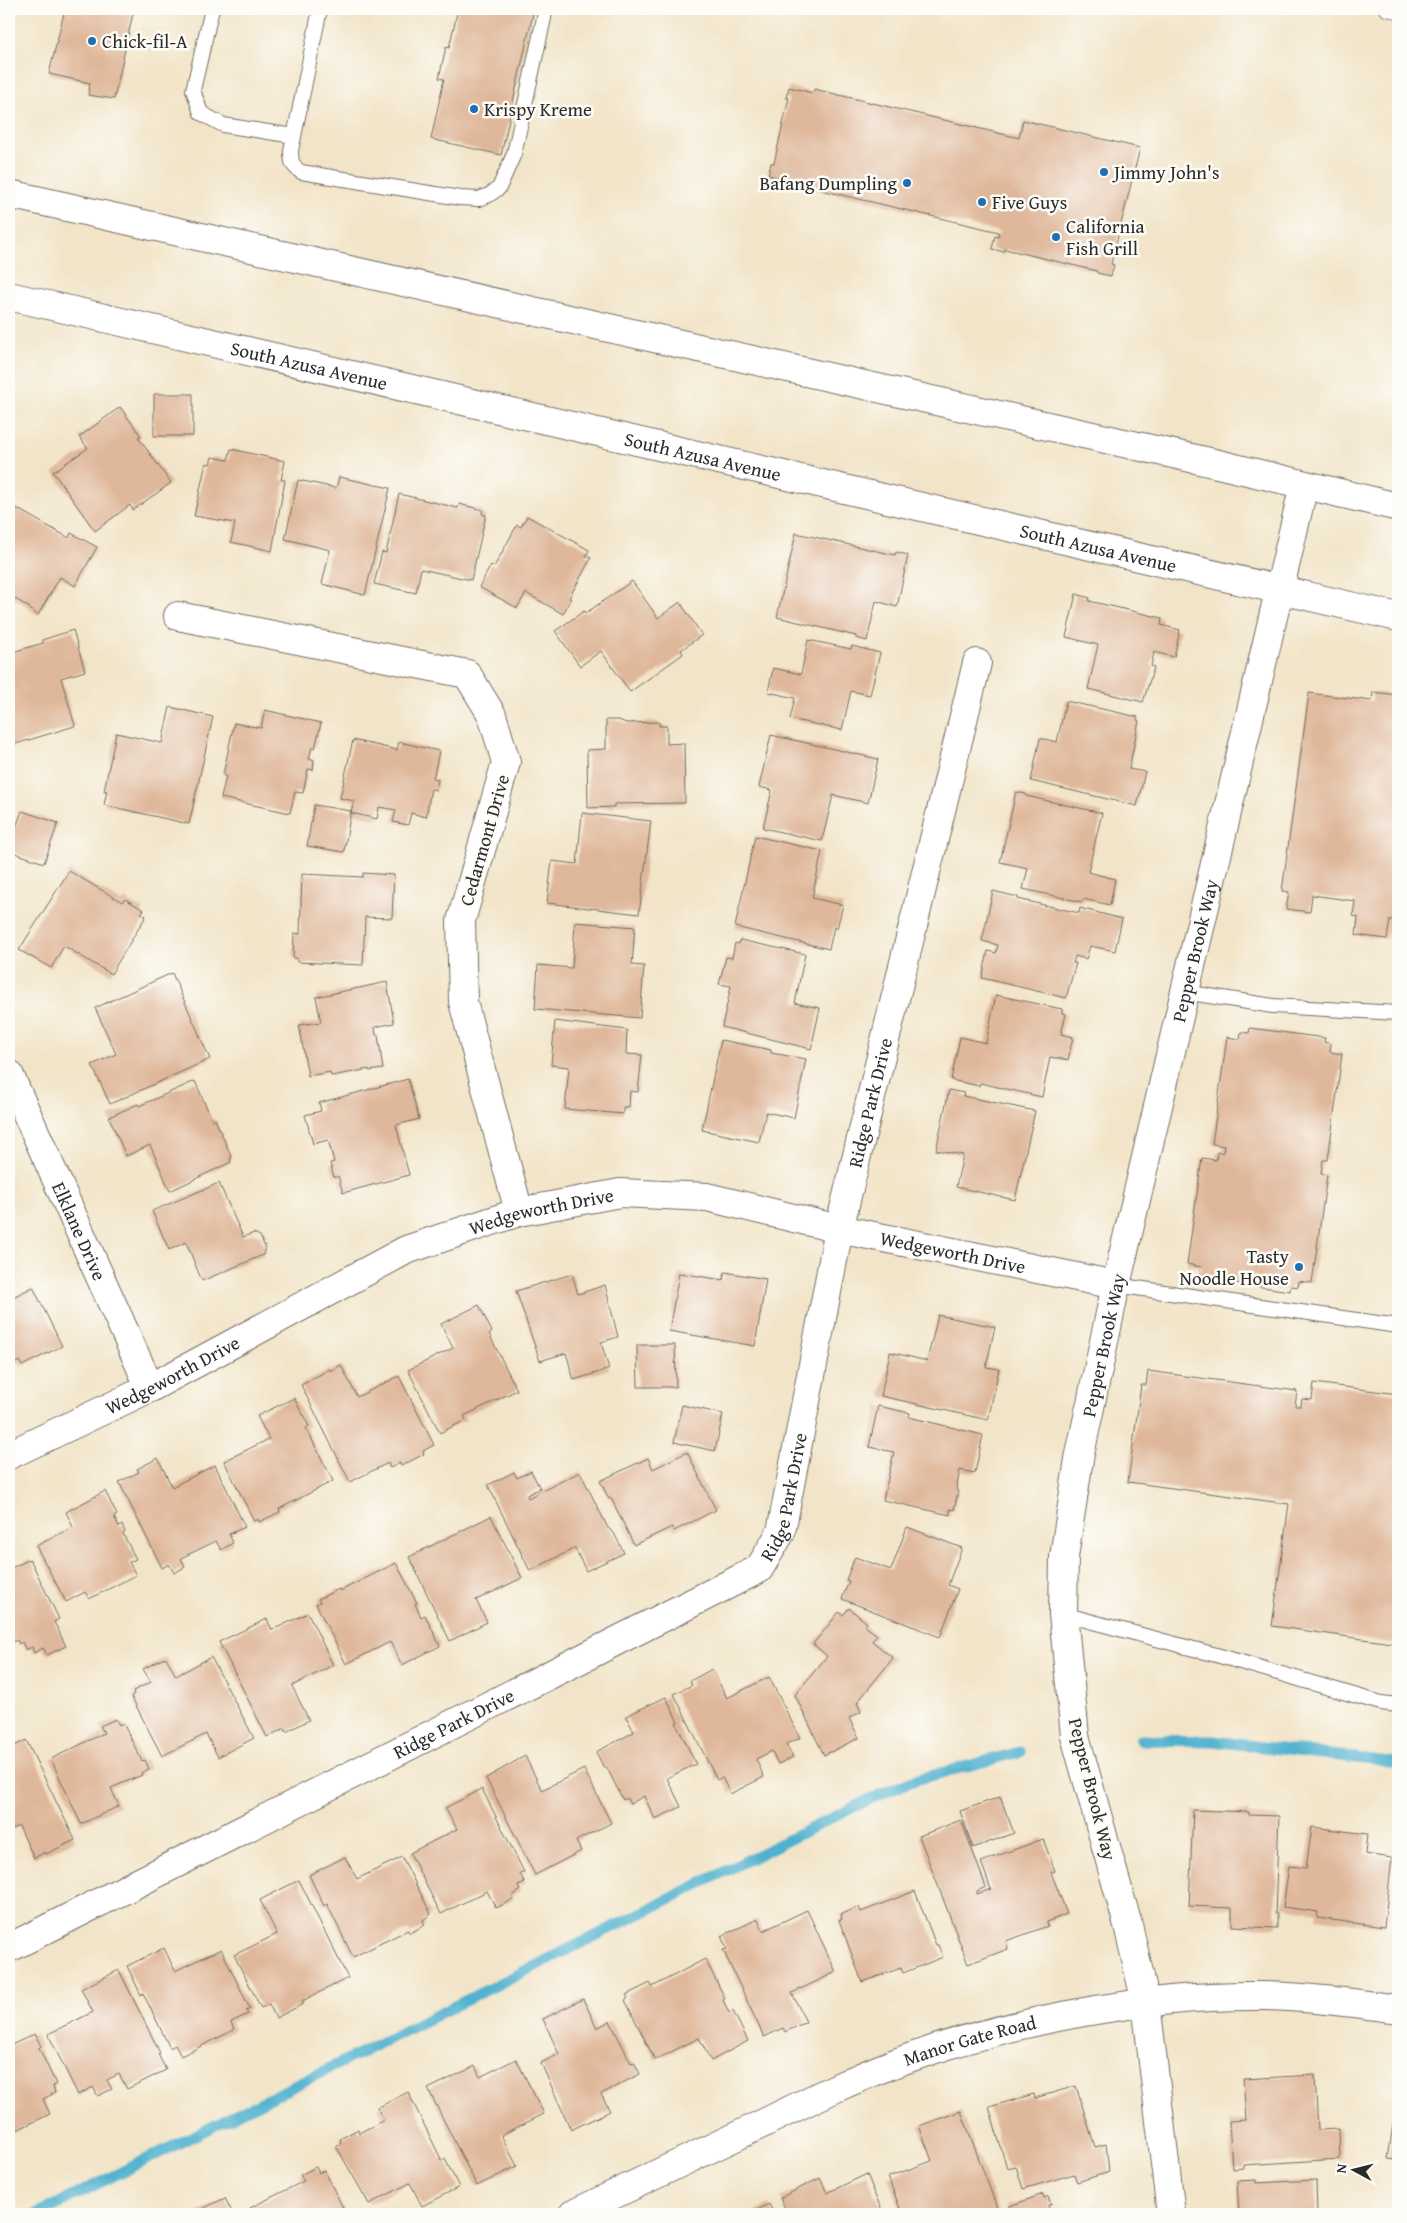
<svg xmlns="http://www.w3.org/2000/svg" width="1407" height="2223" font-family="'Gentium Book Plus',serif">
  <rect width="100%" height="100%" fill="#fdfcf7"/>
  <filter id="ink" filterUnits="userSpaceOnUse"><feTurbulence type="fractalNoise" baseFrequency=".02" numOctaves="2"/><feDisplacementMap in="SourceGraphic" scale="10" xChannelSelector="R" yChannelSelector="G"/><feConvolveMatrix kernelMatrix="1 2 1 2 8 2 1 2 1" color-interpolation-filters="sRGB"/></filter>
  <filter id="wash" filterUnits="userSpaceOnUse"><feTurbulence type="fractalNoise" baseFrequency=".0096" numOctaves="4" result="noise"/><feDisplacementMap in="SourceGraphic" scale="20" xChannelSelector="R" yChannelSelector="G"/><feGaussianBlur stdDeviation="1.12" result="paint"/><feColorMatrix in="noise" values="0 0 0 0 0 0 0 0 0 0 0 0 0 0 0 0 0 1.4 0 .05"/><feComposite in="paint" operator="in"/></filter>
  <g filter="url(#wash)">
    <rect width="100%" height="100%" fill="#f2e4c8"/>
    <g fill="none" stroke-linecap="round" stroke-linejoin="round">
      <path stroke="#50b1cf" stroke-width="11" d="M 1140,1740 L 1213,1741 L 1398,1763
        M 37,2214 L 870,1799 L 915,1780 L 1020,1752"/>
    </g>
    <g id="blocks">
      <path fill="#dfb79a" d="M 65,9 L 134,9 L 114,99 L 88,95 L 90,83 L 49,74 Z
        M 458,9 L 534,9 L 501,155 L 431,139 L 444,79 L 439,78 L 446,47 L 449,48 Z
        M 789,87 L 813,93 L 814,89 L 1019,138 L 1023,120 L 1140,148 L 1111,264 L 1114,265 L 1111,276 L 1097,273 L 1097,271 L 1005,249 L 1004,252 L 992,249 L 995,236 L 998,237 L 999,232 L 791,183 L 792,179 L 780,176 L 780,178 L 768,175 L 771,163 L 774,163 L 789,98 L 786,98 Z
        M 154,394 L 193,394 L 193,436 L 154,436 Z
        M 120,407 L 141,436 L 138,437 L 171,483 L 133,510 L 130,505 L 95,531 L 53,472 L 88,448 L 79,437 Z
        M 231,449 L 285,461 L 281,480 L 285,480 L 272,551 L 231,542 L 235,523 L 194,516 L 206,463 L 210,464 L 212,457 L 228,460 Z
        M 339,477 L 390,488 L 365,595 L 322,584 L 330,550 L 285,539 L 298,480 L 336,488 Z
        M 399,494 L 458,508 L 459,504 L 483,510 L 482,514 L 486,515 L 471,580 L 421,569 L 416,593 L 374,584 L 382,552 L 386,553 Z
        M 9,504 L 69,538 L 71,533 L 97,547 L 75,586 L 60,577 L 38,615 L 29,609 L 30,608 L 9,595 Z
        M 527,516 L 589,550 L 586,556 L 591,558 L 569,598 L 571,599 L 563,614 L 526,593 L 517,608 L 479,587 L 491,565 L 494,567 L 517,525 L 521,527 Z
        M 796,533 L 895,555 L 896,552 L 908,555 L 897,607 L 876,601 L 867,641 L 856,638 L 856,636 L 777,617 Z
        M 632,581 L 658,618 L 680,602 L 702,635 L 681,650 L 683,654 L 630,692 L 601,651 L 580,666 L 555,631 L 584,611 L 586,613 Z
        M 1076,594 L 1090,598 L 1089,601 L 1162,618 L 1161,625 L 1180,630 L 1174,657 L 1154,652 L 1151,666 L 1154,667 L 1143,702 L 1088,689 L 1098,645 L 1066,637 Z
        M 73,630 L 85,671 L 61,678 L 75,726 L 9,746 L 9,653 L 43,643 L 42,640 Z
        M 808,640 L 851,649 L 852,646 L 880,653 L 870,695 L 851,691 L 842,730 L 790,719 L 795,698 L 768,692 L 773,668 L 801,674 Z
        M 1373,692 L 1398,695 L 1398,879 L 1393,920 L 1390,920 L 1387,939 L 1356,935 L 1358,917 L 1353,916 L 1355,901 L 1312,895 L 1310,912 L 1286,909 L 1289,892 L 1282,891 L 1309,693 L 1372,701 Z
        M 1066,701 L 1138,717 L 1137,720 L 1139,721 L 1129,769 L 1145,772 L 1137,806 L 1031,781 L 1040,738 L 1057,742 Z
        M 170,707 L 213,717 L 189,824 L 104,805 L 107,791 L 104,791 L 116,733 L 162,743 Z
        M 265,710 L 321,723 L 315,748 L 312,747 L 309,759 L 314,760 L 313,770 L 308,769 L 303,793 L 295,792 L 290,813 L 221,798 L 226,776 L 223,775 L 234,723 L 261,728 Z
        M 606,720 L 619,720 L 626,723 L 659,722 L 659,726 L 667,726 L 667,744 L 684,743 L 685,803 L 614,804 L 614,807 L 588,808 L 587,750 L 606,749 Z
        M 771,735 L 878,759 L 868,803 L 833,795 L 822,841 L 763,828 L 772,790 L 759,787 Z
        M 353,740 L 397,750 L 399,742 L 439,751 L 433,779 L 438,780 L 436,790 L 431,789 L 426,817 L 411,813 L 408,825 L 393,822 L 396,810 L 379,807 L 377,819 L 351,813 L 354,801 L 340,798 Z
        M 1016,792 L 1026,794 L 1026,796 L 1102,813 L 1088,872 L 1115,879 L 1110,905 L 1083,899 L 1082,902 L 1023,889 L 1028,868 L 1000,862 Z
        M 314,805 L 351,811 L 344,852 L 307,846 Z
        M 22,811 L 58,823 L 44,863 L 9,851 L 9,827 L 16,827 Z
        M 582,813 L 651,821 L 639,914 L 547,903 L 552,861 L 577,864 Z
        M 755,836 L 822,851 L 812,898 L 843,905 L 837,928 L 834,927 L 829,949 L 735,927 Z
        M 69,871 L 122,902 L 125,899 L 144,910 L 141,913 L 146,916 L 111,974 L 64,946 L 51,968 L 19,950 Z
        M 363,873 L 394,875 L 392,918 L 365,917 L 363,965 L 297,962 L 297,958 L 293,958 L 294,933 L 300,934 L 302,874 L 363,877 Z
        M 993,891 L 1018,897 L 1018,899 L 1079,913 L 1080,908 L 1122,919 L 1115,951 L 1090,946 L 1086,959 L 1075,956 L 1073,963 L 1076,963 L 1066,998 L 982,978 L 988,951 L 996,953 L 998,945 L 982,941 Z
        M 575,922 L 635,927 L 632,965 L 644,966 L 640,1018 L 535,1009 L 538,965 L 572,968 Z
        M 740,940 L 805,954 L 795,1003 L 820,1008 L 811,1049 L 722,1027 L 731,986 L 719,984 L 726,957 L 732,958 L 735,943 L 739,944 Z
        M 172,973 L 210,1059 L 110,1104 L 92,1065 L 116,1054 L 95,1008 Z
        M 387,982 L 394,1023 L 375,1027 L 376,1035 L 378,1035 L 383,1069 L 369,1071 L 369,1069 L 331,1076 L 330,1072 L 308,1076 L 299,1025 L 321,1022 L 316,997 Z
        M 996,995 L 1062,1009 L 1062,1013 L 1066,1014 L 1061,1034 L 1073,1037 L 1068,1060 L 1050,1057 L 1042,1097 L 980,1083 L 979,1086 L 951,1080 L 960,1037 L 986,1043 Z
        M 555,1021 L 627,1030 L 626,1054 L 642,1055 L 638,1092 L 630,1091 L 629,1107 L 623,1107 L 623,1114 L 565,1109 L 569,1067 L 551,1065 Z
        M 1250,1028 L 1325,1038 L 1324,1042 L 1331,1044 L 1330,1052 L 1342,1054 L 1328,1160 L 1323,1160 L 1321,1174 L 1327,1175 L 1312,1283 L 1299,1281 L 1298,1287 L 1291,1286 L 1290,1291 L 1206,1279 L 1207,1275 L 1199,1274 L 1201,1267 L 1187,1264 L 1202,1158 L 1216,1160 L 1217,1152 L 1223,1153 L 1224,1146 L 1212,1144 L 1227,1037 L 1240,1039 L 1241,1032 L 1249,1033 Z
        M 721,1040 L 771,1050 L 771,1053 L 806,1059 L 794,1118 L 766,1112 L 759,1142 L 702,1130 Z
        M 408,1079 L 419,1119 L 396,1125 L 409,1175 L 343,1193 L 338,1176 L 334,1178 L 330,1163 L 334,1162 L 328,1140 L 313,1144 L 305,1115 L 321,1111 L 319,1103 Z
        M 195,1081 L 212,1120 L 215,1119 L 232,1158 L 230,1159 L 231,1162 L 170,1191 L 150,1145 L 126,1156 L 109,1117 L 138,1104 L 139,1106 Z
        M 949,1090 L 964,1093 L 963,1096 L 1035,1111 L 1015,1200 L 956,1187 L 963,1155 L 936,1150 Z
        M 219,1183 L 243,1237 L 254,1233 L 260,1236 L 265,1247 L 263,1255 L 202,1281 L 186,1242 L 169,1250 L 152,1211 Z
        M 725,1272 L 766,1279 L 755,1346 L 669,1331 L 679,1273 L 723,1280 Z
        M 572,1274 L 578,1294 L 605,1285 L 618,1337 L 601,1342 L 609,1369 L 574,1380 L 566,1353 L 540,1361 L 516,1291 Z
        M 33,1287 L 62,1346 L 22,1366 L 19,1361 L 9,1367 L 9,1299 Z
        M 479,1305 L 492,1332 L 489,1334 L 517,1390 L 464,1416 L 466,1420 L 440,1433 L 408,1370 L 453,1348 L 441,1324 Z
        M 938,1315 L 995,1327 L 986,1367 L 999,1369 L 988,1420 L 881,1396 L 890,1352 L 927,1361 Z
        M 637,1345 L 675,1345 L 676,1387 L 638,1387 Z
        M 341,1365 L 357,1397 L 399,1376 L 434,1445 L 423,1451 L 424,1454 L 401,1466 L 400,1463 L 390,1468 L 388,1463 L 350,1482 L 301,1385 L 330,1369 L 331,1371 Z
        M 1148,1371 L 1297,1391 L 1295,1406 L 1301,1406 L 1302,1399 L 1312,1400 L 1314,1383 L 1398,1394 L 1398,1644 L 1272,1626 L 1289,1504 L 1128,1482 L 1141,1385 L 1146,1385 Z
        M 294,1398 L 309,1426 L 306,1428 L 333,1481 L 279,1509 L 280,1512 L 259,1522 L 258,1519 L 254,1521 L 224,1461 L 269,1439 L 257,1416 Z
        M 682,1405 L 723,1414 L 715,1451 L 674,1442 Z
        M 878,1406 L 910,1413 L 909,1417 L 983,1435 L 975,1473 L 960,1470 L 956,1490 L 958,1491 L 954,1510 L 950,1509 L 950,1515 L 883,1500 L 894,1452 L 869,1447 Z
        M 687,1452 L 716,1510 L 674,1531 L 672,1527 L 634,1545 L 611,1498 L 609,1499 L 600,1481 L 648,1458 L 653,1469 Z
        M 158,1458 L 172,1487 L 215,1465 L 245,1527 L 229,1534 L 233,1543 L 221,1550 L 216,1541 L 181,1558 L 185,1567 L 174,1573 L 169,1564 L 162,1568 L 119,1482 L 139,1472 L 137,1469 Z
        M 531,1471 L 540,1488 L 527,1495 L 528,1498 L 580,1472 L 608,1528 L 614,1533 L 624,1553 L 586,1571 L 575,1548 L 530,1571 L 488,1485 L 514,1472 L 517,1478 Z
        M 105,1491 L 117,1515 L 114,1517 L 119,1527 L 122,1525 L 125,1532 L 123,1534 L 136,1559 L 129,1562 L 136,1575 L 89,1599 L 85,1592 L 66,1602 L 36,1546 L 73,1527 L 66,1512 Z
        M 491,1516 L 522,1578 L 476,1600 L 487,1622 L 450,1641 L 409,1557 Z
        M 907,1527 L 962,1548 L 948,1585 L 958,1589 L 940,1637 L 842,1599 L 849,1581 L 846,1580 L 855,1557 L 891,1570 Z
        M 30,1559 L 59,1619 L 54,1622 L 66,1646 L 47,1655 L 43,1648 L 34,1653 L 32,1647 L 26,1650 L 22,1642 L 19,1644 L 17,1640 L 9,1644 L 9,1569 Z
        M 396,1563 L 417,1603 L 415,1604 L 421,1617 L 425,1615 L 440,1646 L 402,1665 L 390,1642 L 346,1664 L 316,1604 L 320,1602 L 318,1599 L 339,1589 L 340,1591 Z
        M 849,1608 L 867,1623 L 865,1626 L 877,1635 L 872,1641 L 893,1658 L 857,1703 L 861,1712 L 849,1718 L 859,1738 L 824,1755 L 795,1695 L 827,1656 L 813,1644 L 839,1612 L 843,1615 Z
        M 308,1613 L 333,1665 L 292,1686 L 309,1720 L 286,1732 L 285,1728 L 267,1737 L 219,1642 L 267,1619 L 272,1630 Z
        M 166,1657 L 176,1676 L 211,1657 L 254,1738 L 218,1757 L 206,1734 L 162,1756 L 131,1696 L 134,1694 L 133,1691 L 151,1682 L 143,1669 Z
        M 712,1669 L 727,1698 L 769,1677 L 800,1738 L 786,1744 L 793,1757 L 778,1764 L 772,1751 L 756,1759 L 764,1777 L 730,1794 L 722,1777 L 717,1780 L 674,1694 L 692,1685 L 690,1681 Z
        M 666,1697 L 678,1722 L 676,1723 L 696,1764 L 667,1778 L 681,1807 L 655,1819 L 644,1796 L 630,1804 L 627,1798 L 623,1800 L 606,1766 L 604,1768 L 596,1752 L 634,1732 L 626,1716 Z
        M 116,1719 L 119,1725 L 123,1723 L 142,1761 L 145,1760 L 149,1769 L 141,1773 L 142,1775 L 111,1788 L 119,1806 L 81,1824 L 51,1759 L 104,1733 L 100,1726 Z
        M 26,1740 L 75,1840 L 46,1854 L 45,1852 L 34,1858 L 19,1826 L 9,1831 L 9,1749 Z
        M 525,1756 L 542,1790 L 584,1769 L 611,1823 L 576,1841 L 581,1851 L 535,1875 L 486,1778 Z
        M 482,1789 L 524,1872 L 520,1874 L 525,1883 L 518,1886 L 520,1891 L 512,1896 L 514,1899 L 496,1908 L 487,1891 L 441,1914 L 410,1853 L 457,1829 L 445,1808 Z
        M 1000,1797 L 1014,1833 L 973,1848 L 960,1811 Z
        M 1193,1810 L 1249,1812 L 1249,1815 L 1279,1816 L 1275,1914 L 1277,1914 L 1277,1928 L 1232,1926 L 1232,1908 L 1189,1906 Z
        M 961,1820 L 986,1887 L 977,1891 L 977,1894 L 991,1889 L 981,1862 L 1043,1839 L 1055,1871 L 1051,1872 L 1067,1914 L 1047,1922 L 1048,1926 L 1006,1941 L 1008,1949 L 968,1964 L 919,1836 Z
        M 1312,1827 L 1367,1834 L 1365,1854 L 1392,1858 L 1384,1927 L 1317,1918 L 1318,1912 L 1283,1907 L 1289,1866 L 1306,1868 Z
        M 345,1857 L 357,1879 L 402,1857 L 431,1914 L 423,1920 L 425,1925 L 410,1933 L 408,1930 L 353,1957 L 327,1904 L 324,1906 L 309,1875 Z
        M 299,1880 L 348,1978 L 302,2001 L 303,2004 L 276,2018 L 269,2004 L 261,2008 L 234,1955 L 277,1934 L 260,1900 Z
        M 915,1891 L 936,1945 L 938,1945 L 943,1957 L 903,1973 L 901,1968 L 862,1982 L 839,1920 L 842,1919 L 841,1914 L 859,1907 L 861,1912 Z
        M 807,1910 L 836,1972 L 792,1993 L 806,2022 L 785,2032 L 783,2028 L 764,2037 L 723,1950 L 727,1949 L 721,1936 L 758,1919 L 763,1931 Z
        M 164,1948 L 175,1971 L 221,1949 L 250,2009 L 246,2011 L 248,2014 L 231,2022 L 234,2030 L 181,2056 L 175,2045 L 170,2048 L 143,1993 L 141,1995 L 127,1966 Z
        M 705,1959 L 725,1998 L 723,2000 L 729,2013 L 733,2011 L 748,2041 L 711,2061 L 699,2038 L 655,2060 L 625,2000 L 628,1998 L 626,1995 L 650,1983 L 652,1987 Z
        M 119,1970 L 160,2053 L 158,2054 L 166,2070 L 127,2089 L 119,2074 L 107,2080 L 112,2089 L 98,2096 L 93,2087 L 78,2095 L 48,2034 L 93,2012 L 81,1989 Z
        M 583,1999 L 597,2028 L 610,2021 L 631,2063 L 634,2062 L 640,2074 L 601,2094 L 610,2111 L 571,2130 L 541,2063 L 559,2054 L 543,2019 Z
        M 35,2034 L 41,2046 L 39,2048 L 56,2084 L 53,2086 L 55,2093 L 43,2099 L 50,2114 L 9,2134 L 9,2046 Z
        M 516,2059 L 544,2114 L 501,2135 L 517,2166 L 477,2186 L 428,2089 L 475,2066 L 480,2077 Z
        M 1315,2075 L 1318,2130 L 1339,2129 L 1340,2159 L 1244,2165 L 1244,2168 L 1232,2169 L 1229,2121 L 1246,2120 L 1243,2079 Z
        M 1076,2086 L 1095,2147 L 1106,2144 L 1109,2172 L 1077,2182 L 1074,2174 L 1023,2189 L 1016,2166 L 1007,2168 L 989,2107 L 1034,2094 L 1035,2098 Z
        M 408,2092 L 442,2161 L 445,2159 L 459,2187 L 422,2206 L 410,2183 L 369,2204 L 336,2146 L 341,2143 L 340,2139 L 358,2129 L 359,2133 L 384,2120 L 377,2108 Z
        M 1397,2096 L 1398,2096 L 1398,2160 L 1388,2159 Z
        M 961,2111 L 999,2213 L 902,2214 L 888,2177 L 932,2161 L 919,2126 Z
        M 316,2167 L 319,2173 L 324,2170 L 346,2214 L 253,2214 L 250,2208 L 304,2181 L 300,2175 Z
        M 867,2174 L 873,2189 L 872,2189 L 884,2214 L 788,2214 L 780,2198 L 820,2178 L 827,2193 Z
        M 1256,2180 L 1256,2183 L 1316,2180 L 1317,2214 L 1239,2214 L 1237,2181 Z
        M 1043,2194 L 1044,2198 L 1048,2196 L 1051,2204 L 1048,2205 L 1051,2214 L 1010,2214 L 1007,2207 Z
        M 225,2198 L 233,2214 L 192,2214 Z
        M 769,2204 L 774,2214 L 749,2214 Z"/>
    </g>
  </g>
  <g filter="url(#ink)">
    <use href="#blocks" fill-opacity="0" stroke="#716c62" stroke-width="1"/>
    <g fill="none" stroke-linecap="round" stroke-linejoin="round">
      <defs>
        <path id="lane" d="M 212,9 L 193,90 L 201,113 L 223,125 L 294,136
          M 320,9 L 291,151 C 291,161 292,166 301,172 L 460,198 L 479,199 L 489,195 L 499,188 L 514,154 L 546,9
          M 1387,9 L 1398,11
          M 1184,992 L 1273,1006 L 1398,1013
          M 1116,1285 L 1398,1326
          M 1063,1614 L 1220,1656 L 1381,1703 L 1398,1705"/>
        <g id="street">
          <path d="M 178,616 L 467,674 L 492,715 L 506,762 L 461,921 L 463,1002 L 519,1212"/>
          <path id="s1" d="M 9,1074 L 150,1388"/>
          <path id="s2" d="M 9,1455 L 150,1388 L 406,1250 L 519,1212 L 620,1193 L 707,1197 L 839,1229 L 1116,1285"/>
          <path id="s3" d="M 9,1948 L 759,1569 L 781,1532 L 839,1229 L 977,663"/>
          <path id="s4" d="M 573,2214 C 636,2184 699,2154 762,2124 C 810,2100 858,2076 909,2058 C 1014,2020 1152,1994 1264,1996 C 1309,1997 1354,2003 1398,2009"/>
          <path id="s5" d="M 1171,2214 L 1146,2003 L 1128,1925 L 1075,1736 L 1063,1614 L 1064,1557 L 1079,1459 L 1116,1285 L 1304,485"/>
        </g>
        <g id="primary">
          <path d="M 9,194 L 1218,464 L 1398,507"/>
          <path id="s6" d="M 9,296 L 1398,617"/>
        </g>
      </defs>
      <use href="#lane" stroke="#716c62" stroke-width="16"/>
      <use href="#street" stroke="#716c62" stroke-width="30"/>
      <use href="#primary" stroke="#716c62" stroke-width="30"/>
      <use href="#lane" stroke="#fff" stroke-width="14"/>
      <use href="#street" stroke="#fff" stroke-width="28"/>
      <use href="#primary" stroke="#fff" stroke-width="28"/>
    </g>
  </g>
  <g fill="#1f6fb2" stroke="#fdfcf7" stroke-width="2">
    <circle cx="92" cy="41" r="5"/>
    <circle cx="474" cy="109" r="5"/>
    <circle cx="1104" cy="172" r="5"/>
    <circle cx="907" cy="183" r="5"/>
    <circle cx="982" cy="202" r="5"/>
    <circle cx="1056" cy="237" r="5"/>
    <circle cx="1299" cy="1267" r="5"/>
  </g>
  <g text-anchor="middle" stroke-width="5" stroke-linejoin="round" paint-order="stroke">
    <g font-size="19" fill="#2b2b2b" stroke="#fdfcf7" text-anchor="start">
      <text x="102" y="48">Chick-fil-A</text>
      <text x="484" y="116">Krispy Kreme</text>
      <text x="1114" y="179">Jimmy John's</text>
      <text x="897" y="190" text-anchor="end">Bafang Dumpling</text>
      <text x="992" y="209">Five Guys</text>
      <text x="1066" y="233">California<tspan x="1066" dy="22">Fish Grill</tspan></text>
      <text x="1289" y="1263" text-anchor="end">Tasty<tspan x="1289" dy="22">Noodle House</tspan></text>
    </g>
    <g font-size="19" fill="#2b2b2b" stroke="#fdfcf7">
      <text dy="7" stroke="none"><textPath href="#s6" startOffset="308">South Azusa Avenue</textPath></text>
      <text dy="7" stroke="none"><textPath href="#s6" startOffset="712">South Azusa Avenue</textPath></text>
      <text dy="7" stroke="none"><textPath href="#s6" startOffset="1118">South Azusa Avenue</textPath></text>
      <text transform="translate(484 840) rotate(-74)" y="7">Cedarmont Drive</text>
      <text dy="7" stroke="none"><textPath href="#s5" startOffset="1289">Pepper Brook Way</textPath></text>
      <text dy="7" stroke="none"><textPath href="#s3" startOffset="1322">Ridge Park Drive</textPath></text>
      <text dy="7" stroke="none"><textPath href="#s2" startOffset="588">Wedgeworth Drive</textPath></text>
      <text dy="7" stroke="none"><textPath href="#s1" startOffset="172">Elklane Drive</textPath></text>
      <text dy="7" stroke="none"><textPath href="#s2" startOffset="1008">Wedgeworth Drive</textPath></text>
      <text dy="7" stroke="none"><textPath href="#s5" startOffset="884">Pepper Brook Way</textPath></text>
      <text dy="7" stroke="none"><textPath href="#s2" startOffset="182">Wedgeworth Drive</textPath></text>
      <text dy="7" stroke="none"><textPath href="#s3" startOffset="918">Ridge Park Drive</textPath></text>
      <text dy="7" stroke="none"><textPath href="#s3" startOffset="498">Ridge Park Drive</textPath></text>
      <text transform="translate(1093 1789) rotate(76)" y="7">Pepper Brook Way</text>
      <text dy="7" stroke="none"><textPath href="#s4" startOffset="434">Manor Gate Road</textPath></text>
    </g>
  </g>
  <rect width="1407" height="2223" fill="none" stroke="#fdfcf7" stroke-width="30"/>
  <g transform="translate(1354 2170) rotate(277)" stroke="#fdfcf7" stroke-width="4" paint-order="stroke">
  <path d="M0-4L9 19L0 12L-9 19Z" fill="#2b2b2b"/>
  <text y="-8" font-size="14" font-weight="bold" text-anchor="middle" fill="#2b2b2b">N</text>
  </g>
</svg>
